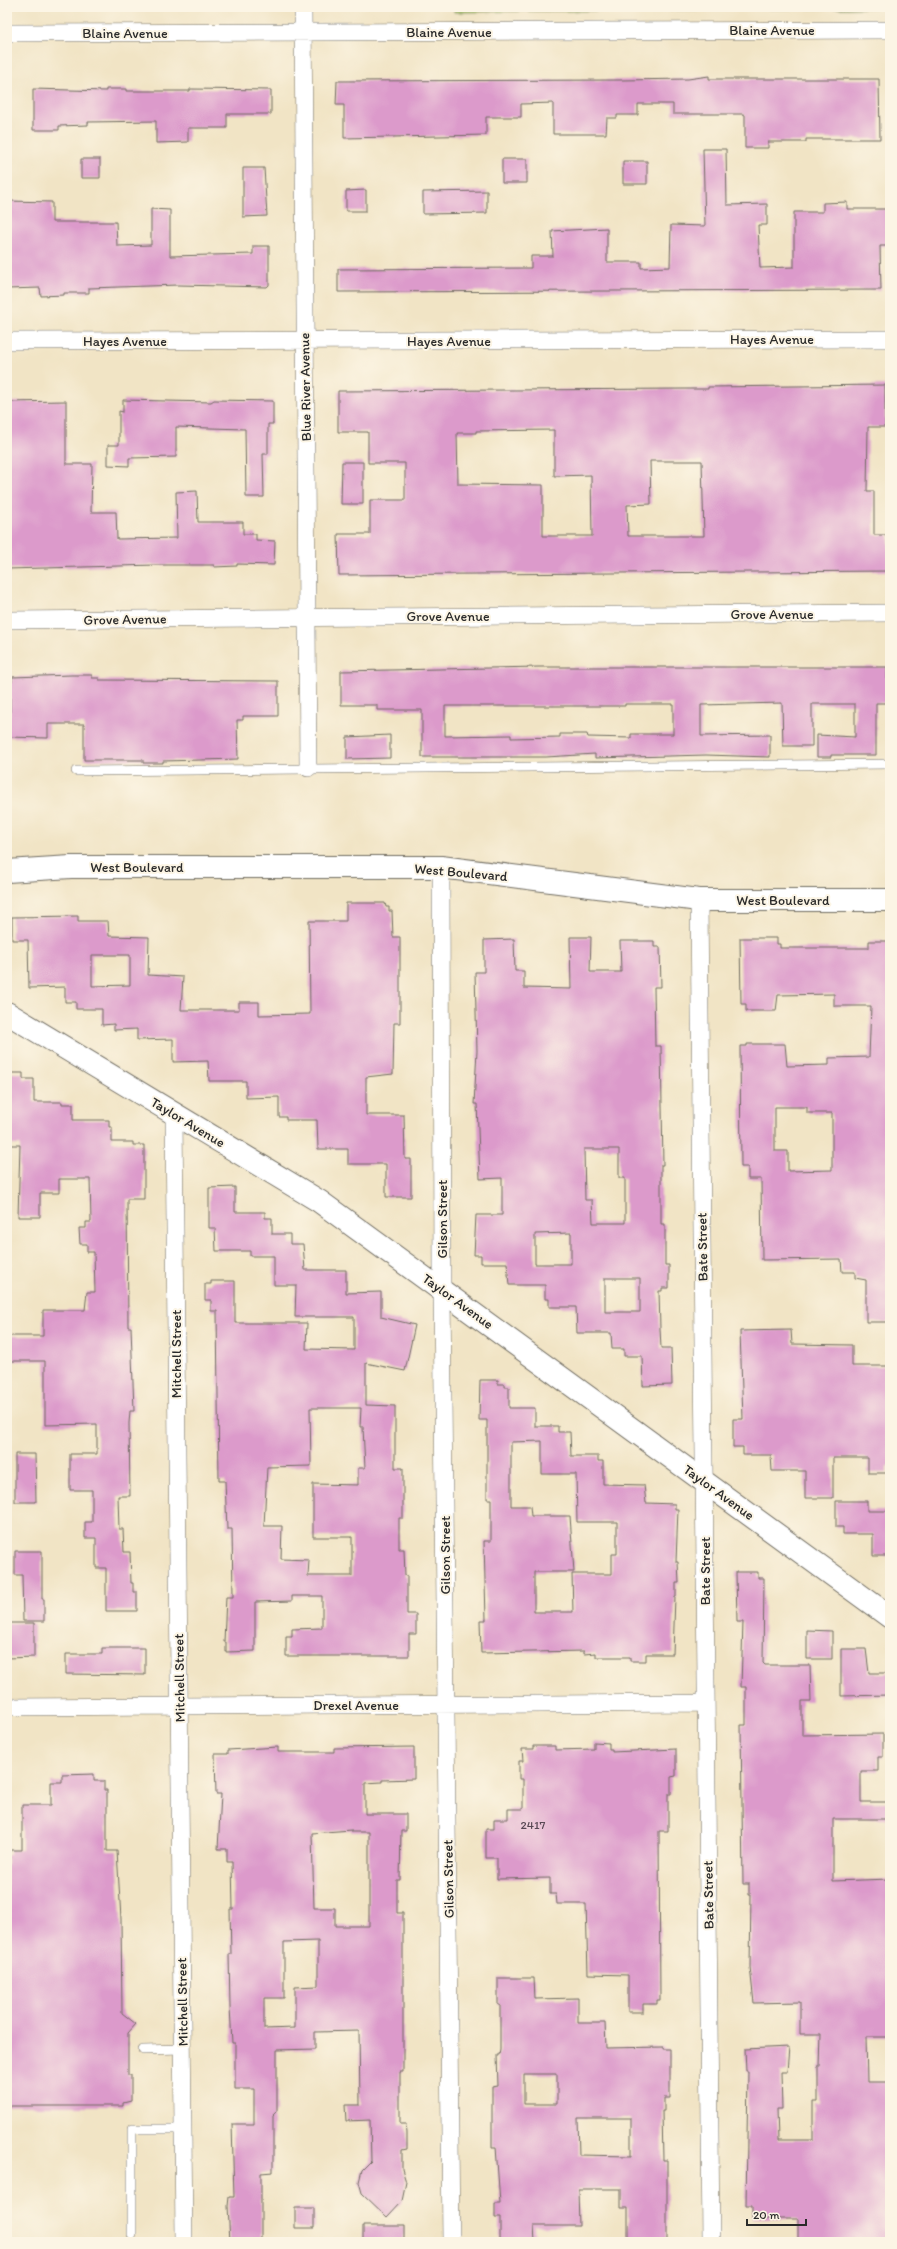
<svg xmlns="http://www.w3.org/2000/svg" width="897" height="2249" font-family="Itim,sans-serif">
  <rect width="100%" height="100%" fill="#fcf5e5"/>
  <filter id="ink" filterUnits="userSpaceOnUse"><feTurbulence type="fractalNoise" baseFrequency=".025" numOctaves="2"/><feDisplacementMap in="SourceGraphic" scale="8" xChannelSelector="R" yChannelSelector="G"/><feConvolveMatrix kernelMatrix="1 2 1 2 8 2 1 2 1" color-interpolation-filters="sRGB"/></filter>
  <filter id="wash" filterUnits="userSpaceOnUse"><feTurbulence type="fractalNoise" baseFrequency=".012" numOctaves="4" result="noise"/><feDisplacementMap in="SourceGraphic" scale="16" xChannelSelector="R" yChannelSelector="G"/><feGaussianBlur stdDeviation="0.9" result="paint"/><feColorMatrix in="noise" values="0 0 0 0 0 0 0 0 0 0 0 0 0 0 0 0 0 1.4 0 .05"/><feComposite in="paint" operator="in"/></filter>
  <g filter="url(#wash)">
    <rect width="100%" height="100%" fill="#f1e4c5"/>
    <path fill="#b8d47a" stroke="#728052" d="M 454,7 L 890,7 L 890,8 L 454,12 Z"/>
    <g id="blocks">
      <path fill="#dc9acb" fill-rule="evenodd" d="M 709,76 L 709,79 L 879,79 L 880,139 L 806,139 L 806,142 L 768,142 L 768,148 L 745,148 L 745,115 L 743,114 L 673,114 L 673,104 L 638,104 L 638,115 L 617,115 L 617,118 L 607,118 L 606,134 L 553,134 L 553,103 L 521,104 L 521,117 L 486,117 L 486,135 L 344,138 L 344,105 L 336,105 L 337,81 L 622,80 L 688,79 Z
        M 33,89 L 106,91 L 106,89 L 126,89 L 126,91 L 190,91 L 190,89 L 271,90 L 271,114 L 227,114 L 227,128 L 188,128 L 188,142 L 156,143 L 156,121 L 88,122 L 88,125 L 59,126 L 59,130 L 33,130 Z
        M 703,149 L 726,149 L 727,205 L 767,204 L 767,225 L 758,225 L 760,268 L 794,267 L 794,212 L 823,212 L 823,203 L 847,202 L 847,209 L 887,209 L 887,246 L 880,246 L 881,290 L 338,292 L 338,269 L 531,268 L 531,256 L 553,256 L 552,231 L 607,228 L 607,262 L 641,262 L 641,268 L 670,267 L 671,225 L 705,226 Z
        M 81,159 L 100,159 L 100,178 L 81,178 Z
        M 502,159 L 527,159 L 527,183 L 502,183 Z
        M 623,161 L 647,161 L 647,184 L 623,184 Z
        M 243,168 L 264,168 L 267,216 L 243,217 Z
        M 366,190 L 366,211 L 346,211 L 346,191 Z
        M 487,191 L 487,213 L 423,214 L 423,192 Z
        M 7,201 L 52,202 L 52,222 L 116,222 L 117,246 L 151,245 L 151,209 L 170,210 L 170,256 L 253,254 L 253,246 L 269,246 L 269,285 L 267,287 L 178,285 L 89,288 L 89,293 L 64,293 L 64,295 L 41,296 L 40,288 L 7,289 Z
        M 885,385 L 885,427 L 868,427 L 867,491 L 874,491 L 874,535 L 889,535 L 889,571 L 339,575 L 338,534 L 370,534 L 370,500 L 405,500 L 405,463 L 368,463 L 368,432 L 338,432 L 338,391 L 683,389 L 708,389 L 708,387 ZM 554,430 L 554,476 L 591,475 L 592,536 L 543,536 L 543,485 L 458,484 L 457,433 L 476,433 L 476,431 ZM 650,461 L 702,461 L 704,536 L 628,536 L 627,505 L 651,504 Z
        M 123,400 L 211,402 L 214,400 L 273,401 L 273,424 L 268,424 L 268,454 L 263,454 L 264,497 L 246,497 L 245,429 L 176,427 L 176,457 L 129,458 L 129,466 L 108,465 L 108,445 L 119,445 L 119,411 L 123,412 Z
        M 66,401 L 66,464 L 92,464 L 91,512 L 116,512 L 117,539 L 177,538 L 176,492 L 197,491 L 198,522 L 243,522 L 243,534 L 256,534 L 256,540 L 275,541 L 274,565 L 237,564 L 237,566 L 214,567 L 214,565 L 156,565 L 7,569 L 7,402 Z
        M 342,462 L 363,462 L 363,504 L 341,504 Z
        M 539,667 L 887,667 L 887,703 L 876,703 L 876,755 L 831,755 L 831,757 L 817,757 L 817,735 L 855,737 L 855,704 L 812,704 L 812,746 L 783,746 L 782,703 L 701,705 L 701,736 L 770,735 L 770,757 L 706,755 L 595,758 L 595,754 L 546,757 L 422,757 L 422,710 L 377,710 L 377,705 L 341,705 L 341,671 ZM 625,704 L 673,704 L 673,734 L 631,734 L 631,738 L 588,737 L 587,734 L 560,734 L 560,737 L 511,738 L 511,735 L 445,736 L 445,706 L 625,706 Z
        M 71,675 L 92,675 L 92,678 L 99,678 L 99,680 L 278,681 L 278,716 L 243,716 L 243,720 L 237,720 L 238,759 L 163,761 L 163,763 L 143,763 L 143,760 L 84,760 L 84,724 L 48,724 L 48,738 L 7,737 L 7,714 L 10,715 L 10,682 L 12,682 L 12,677 Z
        M 390,735 L 390,758 L 347,759 L 347,737 Z
        M 346,903 L 385,903 L 386,907 L 389,907 L 389,911 L 392,911 L 393,937 L 400,937 L 400,1023 L 394,1023 L 393,1074 L 366,1077 L 366,1115 L 404,1115 L 405,1159 L 411,1159 L 411,1197 L 386,1197 L 386,1164 L 348,1164 L 348,1149 L 318,1149 L 317,1120 L 286,1120 L 286,1117 L 279,1117 L 279,1097 L 246,1098 L 246,1081 L 209,1081 L 208,1061 L 173,1062 L 173,1039 L 137,1040 L 137,1029 L 114,1030 L 114,1024 L 102,1025 L 102,1009 L 76,1009 L 76,1002 L 65,1002 L 65,987 L 29,988 L 28,940 L 12,940 L 12,917 L 78,916 L 78,921 L 108,921 L 109,936 L 149,937 L 148,975 L 183,977 L 181,1010 L 239,1010 L 239,1002 L 259,1002 L 259,1015 L 310,1014 L 309,921 L 346,921 ZM 92,955 L 130,955 L 130,985 L 92,986 Z
        M 570,937 L 591,937 L 590,972 L 621,972 L 620,941 L 654,941 L 654,947 L 660,947 L 661,987 L 654,987 L 655,1046 L 661,1046 L 663,1165 L 661,1165 L 661,1224 L 665,1224 L 665,1265 L 669,1265 L 669,1288 L 662,1288 L 662,1291 L 659,1291 L 660,1329 L 661,1348 L 671,1348 L 672,1385 L 643,1386 L 642,1356 L 624,1356 L 624,1349 L 612,1349 L 611,1333 L 577,1333 L 576,1307 L 549,1307 L 549,1299 L 545,1299 L 545,1285 L 509,1285 L 507,1263 L 481,1263 L 481,1255 L 474,1255 L 476,1215 L 502,1215 L 502,1178 L 480,1179 L 477,1104 L 474,1104 L 477,1051 L 475,972 L 484,972 L 484,940 L 514,939 L 515,971 L 524,971 L 524,988 L 571,989 ZM 584,1149 L 619,1149 L 619,1178 L 625,1178 L 625,1223 L 593,1223 L 592,1200 L 585,1200 ZM 571,1233 L 571,1264 L 535,1264 L 535,1234 ZM 605,1278 L 640,1278 L 640,1312 L 605,1312 Z
        M 740,938 L 777,938 L 777,944 L 780,944 L 780,948 L 869,948 L 869,941 L 890,941 L 890,1322 L 866,1322 L 866,1280 L 855,1278 L 855,1272 L 842,1272 L 841,1259 L 762,1260 L 761,1179 L 748,1179 L 748,1167 L 741,1167 L 740,1046 L 747,1046 L 747,1044 L 785,1044 L 787,1066 L 829,1065 L 829,1058 L 869,1057 L 871,1006 L 834,1006 L 834,994 L 778,995 L 776,1011 L 746,1011 L 746,1004 L 741,1004 ZM 775,1107 L 807,1107 L 807,1113 L 832,1113 L 832,1170 L 788,1171 L 788,1151 L 775,1151 Z
        M 7,1073 L 23,1073 L 23,1079 L 34,1079 L 34,1102 L 62,1102 L 62,1104 L 73,1104 L 73,1120 L 109,1120 L 109,1127 L 112,1127 L 112,1142 L 133,1142 L 133,1145 L 144,1145 L 144,1199 L 127,1199 L 128,1327 L 131,1327 L 134,1411 L 130,1411 L 129,1423 L 130,1496 L 118,1496 L 119,1529 L 123,1529 L 124,1552 L 130,1552 L 131,1583 L 133,1583 L 133,1592 L 137,1592 L 137,1611 L 106,1611 L 106,1568 L 96,1568 L 96,1538 L 85,1538 L 85,1522 L 92,1522 L 92,1490 L 70,1490 L 70,1454 L 97,1454 L 97,1424 L 45,1425 L 45,1361 L 7,1361 L 7,1336 L 43,1336 L 43,1310 L 85,1310 L 87,1292 L 95,1292 L 94,1252 L 87,1252 L 87,1244 L 80,1244 L 79,1228 L 86,1228 L 86,1222 L 91,1222 L 90,1179 L 59,1179 L 59,1193 L 40,1193 L 40,1217 L 18,1217 L 20,1145 L 7,1145 Z
        M 235,1187 L 235,1212 L 265,1212 L 265,1218 L 272,1218 L 272,1234 L 290,1234 L 290,1244 L 303,1244 L 305,1270 L 346,1270 L 346,1293 L 381,1292 L 381,1317 L 415,1325 L 405,1371 L 366,1363 L 366,1405 L 395,1406 L 395,1468 L 403,1468 L 403,1518 L 399,1518 L 399,1549 L 404,1549 L 405,1576 L 407,1576 L 407,1614 L 416,1614 L 416,1634 L 409,1634 L 409,1656 L 286,1656 L 286,1636 L 292,1636 L 292,1629 L 322,1628 L 322,1596 L 292,1596 L 292,1601 L 255,1602 L 255,1651 L 226,1652 L 226,1642 L 224,1642 L 226,1597 L 233,1597 L 232,1529 L 227,1529 L 225,1481 L 219,1481 L 217,1311 L 211,1311 L 211,1300 L 205,1300 L 205,1284 L 211,1284 L 211,1281 L 235,1281 L 235,1323 L 307,1323 L 306,1349 L 354,1350 L 354,1317 L 295,1317 L 296,1285 L 274,1285 L 274,1256 L 250,1256 L 250,1251 L 216,1251 L 215,1228 L 209,1228 L 209,1188 ZM 310,1408 L 361,1408 L 360,1427 L 363,1427 L 365,1468 L 358,1468 L 358,1485 L 313,1484 L 313,1537 L 352,1537 L 352,1576 L 308,1576 L 309,1560 L 281,1559 L 282,1526 L 264,1526 L 267,1467 L 311,1466 Z
        M 791,1330 L 792,1344 L 852,1345 L 852,1366 L 890,1366 L 890,1467 L 887,1467 L 887,1473 L 868,1473 L 868,1458 L 833,1458 L 833,1498 L 805,1498 L 805,1471 L 772,1471 L 771,1455 L 743,1455 L 743,1447 L 733,1447 L 733,1419 L 743,1419 L 740,1331 Z
        M 480,1380 L 498,1380 L 498,1384 L 504,1384 L 504,1387 L 509,1387 L 509,1408 L 535,1408 L 535,1426 L 558,1426 L 558,1432 L 570,1432 L 571,1456 L 598,1456 L 598,1461 L 603,1461 L 603,1484 L 644,1485 L 646,1503 L 675,1504 L 675,1509 L 678,1509 L 676,1562 L 678,1562 L 679,1583 L 676,1583 L 676,1597 L 675,1597 L 673,1654 L 646,1654 L 646,1661 L 630,1661 L 630,1657 L 596,1657 L 596,1653 L 584,1654 L 584,1651 L 481,1653 L 480,1620 L 486,1620 L 484,1541 L 491,1541 L 491,1499 L 487,1499 L 487,1420 L 479,1420 ZM 542,1441 L 542,1474 L 576,1474 L 577,1522 L 617,1522 L 617,1554 L 612,1554 L 612,1574 L 572,1574 L 573,1612 L 534,1612 L 534,1572 L 574,1572 L 570,1516 L 531,1516 L 530,1506 L 511,1506 L 511,1442 Z
        M 15,1454 L 35,1454 L 36,1502 L 15,1502 Z
        M 836,1501 L 867,1501 L 867,1511 L 890,1511 L 890,1556 L 873,1556 L 873,1534 L 843,1534 L 843,1527 L 836,1527 Z
        M 15,1551 L 42,1551 L 42,1599 L 44,1599 L 44,1621 L 23,1621 L 22,1575 L 15,1575 Z
        M 736,1572 L 758,1572 L 758,1578 L 764,1578 L 763,1663 L 765,1665 L 810,1665 L 811,1701 L 802,1701 L 802,1735 L 883,1734 L 883,1757 L 878,1757 L 878,1771 L 861,1771 L 861,1802 L 890,1802 L 890,1819 L 833,1819 L 833,1881 L 890,1879 L 890,2037 L 866,2037 L 867,2082 L 890,2082 L 890,2242 L 798,2242 L 798,2219 L 752,2219 L 752,2206 L 746,2206 L 748,2071 L 746,2071 L 745,2049 L 789,2047 L 787,2072 L 781,2072 L 782,2109 L 777,2109 L 778,2140 L 813,2140 L 813,2102 L 818,2102 L 818,2066 L 820,2066 L 821,2034 L 800,2034 L 800,2002 L 754,2003 L 750,1967 L 751,1894 L 749,1894 L 749,1884 L 743,1884 L 741,1725 L 746,1725 L 746,1687 L 741,1687 L 743,1622 L 737,1622 Z
        M 7,1623 L 34,1623 L 34,1657 L 7,1658 Z
        M 807,1630 L 832,1631 L 832,1659 L 807,1659 Z
        M 102,1648 L 145,1648 L 145,1675 L 66,1674 L 66,1654 L 102,1654 Z
        M 841,1649 L 866,1649 L 869,1673 L 890,1673 L 890,1695 L 841,1696 Z
        M 594,1742 L 609,1743 L 609,1749 L 612,1749 L 612,1752 L 676,1749 L 676,1776 L 671,1777 L 671,1794 L 668,1794 L 668,1831 L 659,1831 L 660,2000 L 657,2000 L 657,2004 L 643,2004 L 643,2012 L 628,2012 L 628,1975 L 588,1974 L 586,1904 L 557,1904 L 556,1894 L 550,1894 L 550,1878 L 497,1879 L 497,1858 L 486,1858 L 486,1829 L 494,1829 L 494,1819 L 508,1819 L 508,1809 L 523,1809 L 523,1779 L 519,1779 L 519,1761 L 523,1761 L 522,1749 L 533,1749 L 533,1746 L 555,1746 L 555,1750 L 594,1749 Z
        M 278,1747 L 278,1752 L 334,1752 L 334,1748 L 414,1747 L 414,1779 L 382,1780 L 382,1782 L 365,1783 L 365,1814 L 406,1814 L 406,1831 L 401,1831 L 400,1880 L 397,1880 L 397,1913 L 403,1913 L 403,2072 L 400,2072 L 400,2124 L 406,2124 L 407,2133 L 407,2149 L 402,2150 L 402,2169 L 406,2182 L 402,2201 L 387,2217 L 362,2193 L 359,2182 L 362,2170 L 371,2161 L 370,2120 L 346,2121 L 345,2105 L 360,2105 L 359,2031 L 315,2032 L 315,2049 L 277,2050 L 277,2111 L 273,2115 L 273,2172 L 261,2173 L 261,2242 L 230,2242 L 228,2206 L 229,2197 L 234,2197 L 232,2124 L 254,2124 L 254,2089 L 235,2089 L 235,2043 L 232,2043 L 230,2007 L 229,1954 L 231,1954 L 230,1909 L 233,1909 L 232,1862 L 227,1862 L 227,1849 L 218,1849 L 221,1794 L 216,1794 L 215,1754 L 228,1754 L 228,1750 ZM 351,1830 L 351,1832 L 369,1832 L 369,1926 L 335,1926 L 335,1908 L 314,1908 L 312,1833 ZM 318,1941 L 318,1986 L 295,1987 L 295,2028 L 264,2029 L 264,1998 L 284,1998 L 284,1942 Z
        M 94,1774 L 94,1781 L 104,1781 L 104,1790 L 107,1790 L 107,1851 L 117,1851 L 121,1919 L 122,2013 L 136,2024 L 128,2033 L 128,2075 L 131,2075 L 131,2101 L 123,2103 L 123,2106 L 7,2106 L 7,1855 L 10,1855 L 10,1850 L 22,1850 L 22,1805 L 51,1805 L 51,1782 L 62,1782 L 62,1775 Z
        M 498,1978 L 534,1978 L 535,1999 L 578,1998 L 578,2023 L 605,2023 L 606,2048 L 663,2047 L 663,2049 L 670,2049 L 670,2098 L 664,2098 L 664,2111 L 662,2111 L 663,2160 L 667,2160 L 667,2242 L 628,2242 L 628,2208 L 621,2208 L 621,2189 L 578,2189 L 579,2226 L 534,2226 L 535,2242 L 500,2242 L 500,2218 L 495,2218 L 495,2203 L 500,2203 L 496,2147 L 492,2147 L 492,2087 L 498,2086 L 497,2055 L 499,2055 L 500,2050 L 500,2005 L 498,2005 ZM 524,2074 L 557,2074 L 557,2104 L 524,2104 ZM 578,2118 L 631,2118 L 631,2156 L 579,2155 Z
        M 295,2208 L 314,2208 L 314,2228 L 295,2228 Z
        M 363,2226 L 404,2226 L 404,2242 L 363,2242 Z"/>
    </g>
  </g>
  <g filter="url(#ink)">
    <use href="#blocks" fill-opacity="0" stroke="#706c61" stroke-width="1"/>
    <g fill="none" stroke-linecap="round" stroke-linejoin="round">
      <defs>
        <path id="lane" d="M 76,771 L 890,764
          M 143,2050 L 182,2049
          M 132,2235 L 132,2129 L 183,2129"/>
        <path id="street" d="M 303,7 L 308,768
          M 7,33 L 890,30
          M 7,341 L 890,339
          M 7,620 L 890,613
          M 441,867 L 442,1290 L 451,2242
          M 699,900 L 711,2242
          M 174,1114 L 184,2242
          M 7,1707 L 706,1703"/>
        <path id="secondary" d="M 7,871 L 71,867 L 441,867 L 699,900 L 890,900
          M 7,1013 L 319,1201 L 890,1617"/>
      </defs>
      <use href="#lane" stroke="#706c61" stroke-width="10"/>
      <use href="#street" stroke="#706c61" stroke-width="18"/>
      <use href="#secondary" stroke="#706c61" stroke-width="24"/>
      <use href="#lane" stroke="#fff" stroke-width="9"/>
      <use href="#street" stroke="#fff" stroke-width="17"/>
      <use href="#secondary" stroke="#fff" stroke-width="22"/>
    </g>
  </g>
  <g text-anchor="middle" stroke-width="4" stroke-linejoin="round" paint-order="stroke">
    <g font-size="12" fill="#574753">
      <text x="533" y="1829">2417</text>
    </g>
    <g font-size="14" fill="#2b2b2b" stroke="#fcf5e5">
      <text x="772" y="35">Blaine Avenue</text>
      <text x="449" y="37">Blaine Avenue</text>
      <text x="125" y="38">Blaine Avenue</text>
      <text x="772" y="344">Hayes Avenue</text>
      <text x="125" y="346">Hayes Avenue</text>
      <text x="449" y="346">Hayes Avenue</text>
      <text transform="translate(305 387) rotate(-91)" y="5">Blue River Avenue</text>
      <text x="772" y="619">Grove Avenue</text>
      <text x="448" y="621">Grove Avenue</text>
      <text transform="translate(125 619) rotate(-1)" y="5">Grove Avenue</text>
      <text x="137" y="872">West Boulevard</text>
      <text transform="translate(461 872) rotate(5)" y="5">West Boulevard</text>
      <text x="783" y="905">West Boulevard</text>
      <text transform="translate(188 1122) rotate(31)" y="5">Taylor Avenue</text>
      <text transform="translate(442 1219) rotate(-90)" y="5">Gilson Street</text>
      <text transform="translate(702 1247) rotate(-91)" y="5">Bate Street</text>
      <text transform="translate(458 1301) rotate(36)" y="5">Taylor Avenue</text>
      <text transform="translate(176 1354) rotate(-90)" y="5">Mitchell Street</text>
      <text transform="translate(719 1492) rotate(36)" y="5">Taylor Avenue</text>
      <text transform="translate(445 1555) rotate(-90)" y="5">Gilson Street</text>
      <text transform="translate(705 1571) rotate(-90)" y="5">Bate Street</text>
      <text transform="translate(179 1678) rotate(-91)" y="5">Mitchell Street</text>
      <text x="356" y="1710">Drexel Avenue</text>
      <text transform="translate(448 1879) rotate(-91)" y="5">Gilson Street</text>
      <text transform="translate(708 1895) rotate(-91)" y="5">Bate Street</text>
      <text transform="translate(182 2002) rotate(-91)" y="5">Mitchell Street</text>
    </g>
  </g>
  <rect width="897" height="2249" fill="none" stroke="#fcf5e5" stroke-width="24"/>
  <path d="M747 2219v6h59v-6" fill="none" stroke="#2b2b2b" stroke-width="2"/>
  <text x="753" y="2219" font-size="12" fill="#2b2b2b" stroke="#fcf5e5" stroke-width="3" paint-order="stroke">20 m</text>
</svg>
